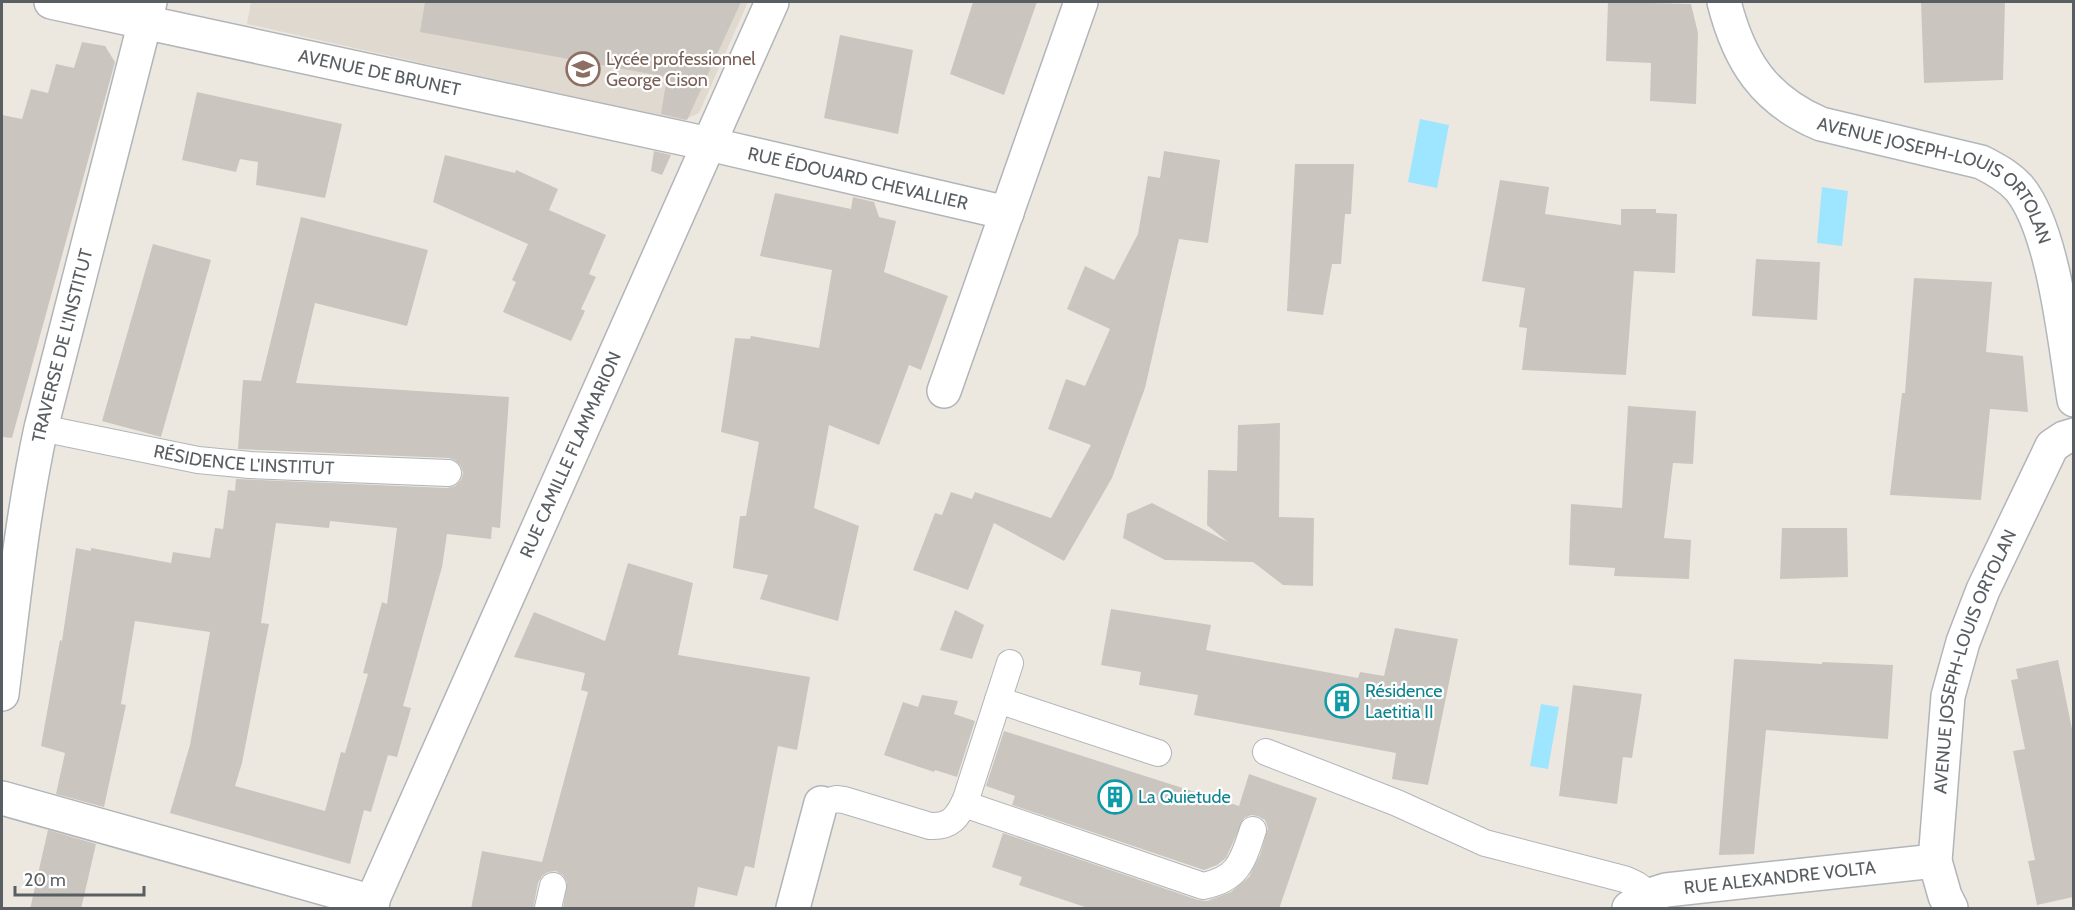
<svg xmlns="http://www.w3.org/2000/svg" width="2075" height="910" font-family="Cabin,sans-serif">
  <rect width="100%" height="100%" fill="#ede8df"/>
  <path fill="#e0d9d0" d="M 251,2 L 748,2 L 699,113 L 682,121 L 247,24 Z"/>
  <path fill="#9ee5ff" d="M 1420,119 L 1449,125 L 1437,188 L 1408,182 Z
    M 1822,187 L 1848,191 L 1842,246 L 1817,243 Z
    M 1541,704 L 1559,707 L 1548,769 L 1530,766 Z"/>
  <path fill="#cac5be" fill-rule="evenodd" d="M 425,2 L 741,2 L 687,120 L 661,114 L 667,77 L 420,32 Z
    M 973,2 L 1037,2 L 1004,95 L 950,74 Z
    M 1608,2 L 1691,4 L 1698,33 L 1696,104 L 1650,101 L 1651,63 L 1606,61 Z
    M 1921,2 L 2005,2 L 2003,80 L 1924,83 Z
    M 840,35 L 913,50 L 898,134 L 824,118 Z
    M 82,42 L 105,46 L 115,62 L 12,438 L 2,437 L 2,115 L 22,119 L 31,89 L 48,93 L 56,64 L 74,68 Z
    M 197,92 L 342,124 L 325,198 L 256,185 L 258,162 L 240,159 L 236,172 L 182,160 Z
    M 654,151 L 671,155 L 662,175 L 651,171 Z
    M 1164,151 L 1220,160 L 1208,243 L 1179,239 L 1145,388 L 1112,478 L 1064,561 L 994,523 L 968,590 L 913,570 L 935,513 L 942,515 L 951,492 L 972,499 L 975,492 L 1051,518 L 1091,445 L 1048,429 L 1066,379 L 1085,386 L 1110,329 L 1067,309 L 1085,266 L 1114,280 L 1138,234 L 1148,176 L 1160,178 Z
    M 445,155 L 515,173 L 516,170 L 558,189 L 549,210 L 606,235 L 589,274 L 596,277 L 581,309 L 585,311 L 571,341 L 503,312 L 516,282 L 512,280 L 528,244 L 433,202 Z
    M 1295,164 L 1354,164 L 1351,214 L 1345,214 L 1341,264 L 1332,264 L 1323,315 L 1287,311 Z
    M 1500,180 L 1549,187 L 1545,214 L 1621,225 L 1621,209 L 1656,209 L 1656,213 L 1677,214 L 1675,273 L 1634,271 L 1626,375 L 1522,370 L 1527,328 L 1519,327 L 1525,288 L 1482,281 Z
    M 775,193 L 851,209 L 853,197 L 874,202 L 879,217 L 896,221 L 884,272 L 948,296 L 921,370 L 909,365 L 879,445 L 829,425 L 814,508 L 859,526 L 838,621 L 760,599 L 768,575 L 733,568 L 740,516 L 746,516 L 759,442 L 721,432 L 735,338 L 750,339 L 751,336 L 819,348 L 832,270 L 760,256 Z
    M 301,217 L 428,250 L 407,326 L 315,303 L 296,383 L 509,397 L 500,528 L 492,527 L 491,539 L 447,534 L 442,567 L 403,706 L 411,708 L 397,757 L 388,755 L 371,812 L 364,810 L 350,864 L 170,813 L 190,745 L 210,632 L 135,621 L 121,704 L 126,705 L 104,807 L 56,794 L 65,753 L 41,746 L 60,640 L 62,641 L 76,548 L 91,551 L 91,548 L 171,563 L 173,552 L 210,558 L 215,528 L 223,529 L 228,490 L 235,491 L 236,479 L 447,488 L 455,486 L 461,480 L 463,473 L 461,466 L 455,460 L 449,458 L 238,449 L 243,380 L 261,381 ZM 330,521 L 397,528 L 387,604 L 382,602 L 363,673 L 368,674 L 345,753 L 341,752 L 325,811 L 235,786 L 242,763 L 269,624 L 261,623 L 276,523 L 329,528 Z
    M 153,244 L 211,260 L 161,437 L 102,421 Z
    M 1756,259 L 1820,262 L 1817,320 L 1752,316 Z
    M 1914,278 L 1992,282 L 1986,352 L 2023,356 L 2028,412 L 1990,409 L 1981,500 L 1890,495 L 1902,393 L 1905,393 Z
    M 1628,406 L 1696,411 L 1693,464 L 1673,463 L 1664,538 L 1691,540 L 1689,579 L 1614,576 L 1615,568 L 1569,565 L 1571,504 L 1622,508 Z
    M 1280,423 L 1279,517 L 1314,518 L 1313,586 L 1283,585 L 1253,562 L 1165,560 L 1123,538 L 1127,514 L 1152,503 L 1228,542 L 1207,525 L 1208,470 L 1237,471 L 1238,425 Z
    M 1782,528 L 1847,528 L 1848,577 L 1780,579 Z
    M 628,563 L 693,583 L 678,655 L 810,677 L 797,750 L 778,746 L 754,868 L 745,866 L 737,896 L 698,887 L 694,909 L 563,909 L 567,882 L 563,875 L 556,871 L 548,872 L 542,876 L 538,883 L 533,909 L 471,909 L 482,851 L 542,862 L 588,692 L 581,690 L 585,673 L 514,657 L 534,612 L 605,641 Z
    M 1111,609 L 1211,625 L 1206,650 L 1358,678 L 1360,672 L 1384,676 L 1395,628 L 1458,639 L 1428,785 L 1392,779 L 1396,753 L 1194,715 L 1198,695 L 1139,685 L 1141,672 L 1101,665 Z
    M 955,610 L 984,625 L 972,659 L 940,650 Z
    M 1734,659 L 1822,664 L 1822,662 L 1893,665 L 1888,739 L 1766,730 L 1754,854 L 1719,855 Z
    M 2058,660 L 2073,734 L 2073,897 L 2037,905 L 2028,861 L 2035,860 L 2013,751 L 2025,749 L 2011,680 L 2018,679 L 2016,669 Z
    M 1573,685 L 1642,694 L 1632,758 L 1623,757 L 1617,804 L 1559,796 Z
    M 922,695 L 958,701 L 954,714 L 975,721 L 957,777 L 935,770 L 934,772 L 884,755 L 903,702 L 918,707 Z
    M 1004,731 L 1239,806 L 1249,774 L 1317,798 L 1279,909 L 1091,909 L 1019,885 L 1022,877 L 992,867 L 1003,833 L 1198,900 L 1207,901 L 1231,892 L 1249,877 L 1260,855 L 1268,828 L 1265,820 L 1258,816 L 1251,815 L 1244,818 L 1226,858 L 1217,865 L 1204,870 L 1012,805 L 1015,796 L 986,786 Z
    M 48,830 L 96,844 L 81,909 L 30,909 Z"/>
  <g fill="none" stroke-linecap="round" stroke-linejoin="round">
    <defs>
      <g id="lane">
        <path id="s1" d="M 41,428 L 198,460 L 250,465 L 448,473"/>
        <path d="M 998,700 L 1158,753"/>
        <path d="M 1266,752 L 1397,803 L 1485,843 L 1624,879 C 1634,883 1642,886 1647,896"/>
        <path d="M 821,803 L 836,799 L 844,800 L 930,826 C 951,827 958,817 966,799 L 1010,663"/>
        <path d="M 964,804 L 1203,886 C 1239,879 1243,860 1253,830"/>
        <path d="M 548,908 L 553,886"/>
      </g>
      <g id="street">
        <path id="s2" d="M 51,2 L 709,144 L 1007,213"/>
        <path d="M 944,391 L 1081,2"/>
        <path id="s3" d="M 2,694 C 13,605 22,516 41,428 L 150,2"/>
        <path d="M 2,798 L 373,902"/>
        <path id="s4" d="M 369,908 L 772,2"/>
        <path d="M 793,908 L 821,803"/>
        <path id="s5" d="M 1629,908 L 1647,896 L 1666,890 L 1935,861"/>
        <path id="s6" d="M 1951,908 L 1945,896 L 1935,861 L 1948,696 L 1963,642 L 1983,590 L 2052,446 L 2064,438 L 2074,435"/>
      </g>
      <g id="secondary">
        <path id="s7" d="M 1724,2 C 1739,61 1764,100 1821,124 L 1981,162 C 1995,169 2008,176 2019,188 C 2054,230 2065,344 2074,400"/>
      </g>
    </defs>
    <use href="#lane" stroke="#b1b5b9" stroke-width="28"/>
    <use href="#street" stroke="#b1b5b9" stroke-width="36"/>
    <use href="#secondary" stroke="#b1b7bc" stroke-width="36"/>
    <use href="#lane" stroke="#fff" stroke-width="26"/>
    <use href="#street" stroke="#fff" stroke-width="33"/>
    <use href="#secondary" stroke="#fff" stroke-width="33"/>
  </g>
  <defs>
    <symbol id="school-ring" viewBox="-11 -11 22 22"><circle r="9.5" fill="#fff" stroke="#8d6e63" stroke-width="1.5"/><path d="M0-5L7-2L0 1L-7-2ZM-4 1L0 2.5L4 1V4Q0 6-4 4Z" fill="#8d6e63"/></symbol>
    <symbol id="building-ring" viewBox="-11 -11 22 22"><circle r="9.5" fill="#fff" stroke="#0f9aa8" stroke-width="1.5"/><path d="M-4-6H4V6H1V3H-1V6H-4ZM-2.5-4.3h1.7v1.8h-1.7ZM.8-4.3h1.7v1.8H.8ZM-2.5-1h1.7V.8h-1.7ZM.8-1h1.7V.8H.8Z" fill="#0f9aa8"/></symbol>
  </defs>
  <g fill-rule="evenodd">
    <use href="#school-ring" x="564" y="50" width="38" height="38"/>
    <use href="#building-ring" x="1323" y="682" width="38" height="38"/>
    <use href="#building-ring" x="1096" y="778" width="38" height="38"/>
  </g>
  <g text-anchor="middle" stroke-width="4.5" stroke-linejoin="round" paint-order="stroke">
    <g font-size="18" fill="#785e54" stroke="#fff" text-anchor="start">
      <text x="606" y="65">Lycée professionnel<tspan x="606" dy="21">George Cison</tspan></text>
    </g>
    <g font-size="18" fill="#585e62" stroke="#fff">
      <text dy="6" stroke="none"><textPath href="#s2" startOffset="336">AVENUE DE BRUNET</textPath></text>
      <text dy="6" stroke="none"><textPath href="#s2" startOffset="826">RUE ÉDOUARD CHEVALLIER</textPath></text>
      <text dy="6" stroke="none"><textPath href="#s7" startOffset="297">AVENUE JOSEPH-LOUIS ORTOLAN</textPath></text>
      <text dy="6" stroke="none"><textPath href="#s3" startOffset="354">TRAVERSE DE L'INSTITUT</textPath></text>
      <text dy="6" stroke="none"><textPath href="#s4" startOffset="496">RUE CAMILLE FLAMMARION</textPath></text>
      <text dy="6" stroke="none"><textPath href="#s1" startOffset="206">RÉSIDENCE L'INSTITUT</textPath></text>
      <text dy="6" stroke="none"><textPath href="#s6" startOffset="255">AVENUE JOSEPH-LOUIS ORTOLAN</textPath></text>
      <text dy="6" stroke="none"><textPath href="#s5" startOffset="156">RUE ALEXANDRE VOLTA</textPath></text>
    </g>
    <g font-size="18" fill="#0d838f" stroke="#fff" text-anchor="start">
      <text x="1365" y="697">Résidence<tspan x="1365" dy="21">Laetitia II</tspan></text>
      <text x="1138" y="803">La Quietude</text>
    </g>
  </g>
  <rect width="2075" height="910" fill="none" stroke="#585e62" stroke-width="6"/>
  <path d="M15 886v9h129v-9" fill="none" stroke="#585e62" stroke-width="3"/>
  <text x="24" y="886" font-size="18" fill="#585e62" stroke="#ffffff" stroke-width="4.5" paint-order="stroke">20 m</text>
</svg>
